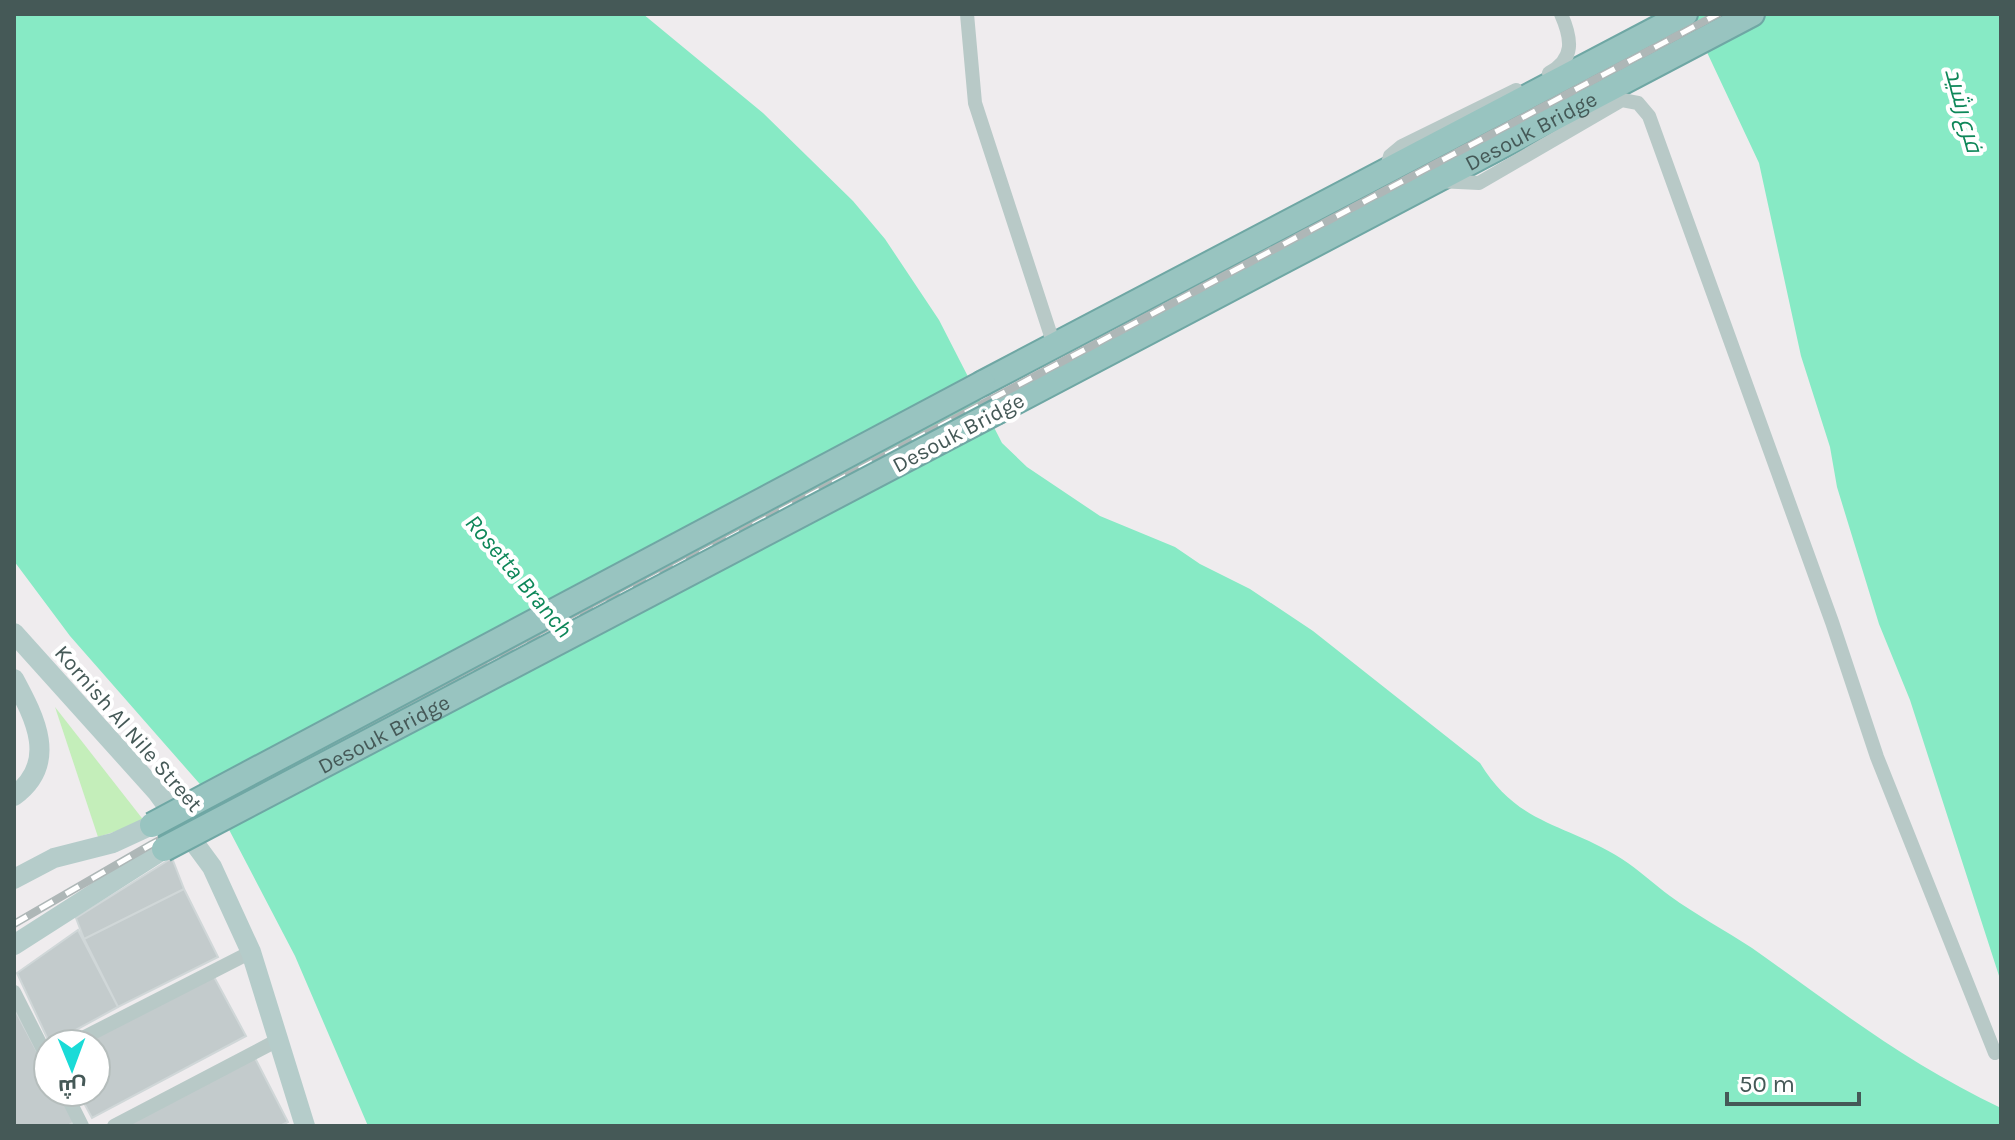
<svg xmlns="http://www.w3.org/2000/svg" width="2015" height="1140" font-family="Karla,Cairo,sans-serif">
  <rect width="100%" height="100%" fill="#efecee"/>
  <path fill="#c4eeba" d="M 55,707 L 145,822 L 98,837 Z"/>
  <path fill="#87eac5" d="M 14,14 L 643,14 L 763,113 L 853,201 L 885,239 L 939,320 L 1002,443 L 1027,467 L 1100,516 L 1175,547 L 1200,564 L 1250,589 L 1313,631 L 1480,763 C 1518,826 1566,823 1622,859 C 1639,870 1654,884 1670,896 C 1696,915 1725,930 1752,948 C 1835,1007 1908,1064 2001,1108 L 2001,1126 L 368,1126 L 295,956 L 213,799 L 70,636 L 14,561 Z
    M 1689,14 L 2001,14 L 2001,982 L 1910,700 L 1879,624 L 1837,487 L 1830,447 L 1801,356 L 1759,163 Z"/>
  <path fill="#c3cbcc" stroke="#d0d7d8" stroke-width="2" d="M 172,858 L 184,889 L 84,939 L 76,918 Z
    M 184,889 L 218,957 L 118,1007 L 84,939 Z
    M 78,930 L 118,1007 L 50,1044 L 17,973 Z
    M 213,975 L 246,1036 L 92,1118 L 78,1092 L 96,1092 L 96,1044 L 83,1044 Z
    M 14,1008 L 48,1072 L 48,1092 L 59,1092 L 75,1122 L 67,1126 L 14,1126 Z
    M 254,1056 L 288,1122 L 280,1126 L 118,1126 Z"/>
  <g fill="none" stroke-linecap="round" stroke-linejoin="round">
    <defs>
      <g id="trunk">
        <path d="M 983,383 L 1685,14"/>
        <path id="s1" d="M 998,411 L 1752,14"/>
      </g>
    </defs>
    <use href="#trunk" stroke="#6fa7a4" stroke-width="28"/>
    <path stroke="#b8c9c7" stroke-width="14" d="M 967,14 L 975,103 L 1054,345
      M 1549,73 C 1575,59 1572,39 1561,14
      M 1386,171 L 1390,156 L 1402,146 L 1516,90
      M 1438,181 L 1479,183 L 1622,100 L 1638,103 L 1649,116 L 1832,622 L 1877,757 L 1995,1053
      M 14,992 L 48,1059
      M 71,1044 L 251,952
      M 65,1092 L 82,1126
      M 114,1126 L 278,1040"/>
    <path stroke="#b5ccca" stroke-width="20" d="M 14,633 L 157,792 L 212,867 L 251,952 L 305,1126
      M 14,679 C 35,718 59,763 14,796
      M 14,879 L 54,858 L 113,843 L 152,825
      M 14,945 L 164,849"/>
    <use href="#trunk" stroke="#98c4c0" stroke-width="24"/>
    <defs>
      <path id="rail" d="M 14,924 L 152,844 L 1718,14"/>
    </defs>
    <use href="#rail" stroke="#aeb7b7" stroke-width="8"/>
    <use href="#rail" stroke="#fff" stroke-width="5" stroke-dasharray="15" stroke-linecap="butt"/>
    <defs>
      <g id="trunk-bridge">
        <path d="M 152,825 L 983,383"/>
        <path id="s2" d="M 164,849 L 998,411"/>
      </g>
    </defs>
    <use href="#trunk-bridge" stroke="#6fa7a4" stroke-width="28" stroke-linecap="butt"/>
    <use href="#trunk-bridge" stroke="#98c4c0" stroke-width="24"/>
  </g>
  <g text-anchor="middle" stroke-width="8" stroke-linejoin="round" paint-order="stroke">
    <g font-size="22" fill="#455957" stroke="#fff">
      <text dy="8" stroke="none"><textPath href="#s1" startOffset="602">Desouk Bridge</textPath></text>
      <text transform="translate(958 432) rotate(-28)" y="8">Desouk Bridge</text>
      <text transform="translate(129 728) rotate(49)" y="8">Kornish Al Nile Street</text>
      <text dy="8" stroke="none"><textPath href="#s2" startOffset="248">Desouk Bridge</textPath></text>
    </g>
    <g font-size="24" font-style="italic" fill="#0e8759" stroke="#fff">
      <text transform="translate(1964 110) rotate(75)" y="8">فرع رشيد</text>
      <text transform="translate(519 576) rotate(50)" y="8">Rosetta Branch</text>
    </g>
  </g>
  <rect width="2015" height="1140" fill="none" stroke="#455957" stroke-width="32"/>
  <g transform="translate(72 1068) rotate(179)"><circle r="38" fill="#ffffff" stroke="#b5bdbc" stroke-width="2"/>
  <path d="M0-6L14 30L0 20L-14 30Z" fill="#1adbd7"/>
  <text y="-12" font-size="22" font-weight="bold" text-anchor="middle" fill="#455957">ش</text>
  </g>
  <path d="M1727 1092v12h132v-12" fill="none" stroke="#455957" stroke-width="4"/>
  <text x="1739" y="1092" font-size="24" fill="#455957" stroke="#ffffff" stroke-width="6" paint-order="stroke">50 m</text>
</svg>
